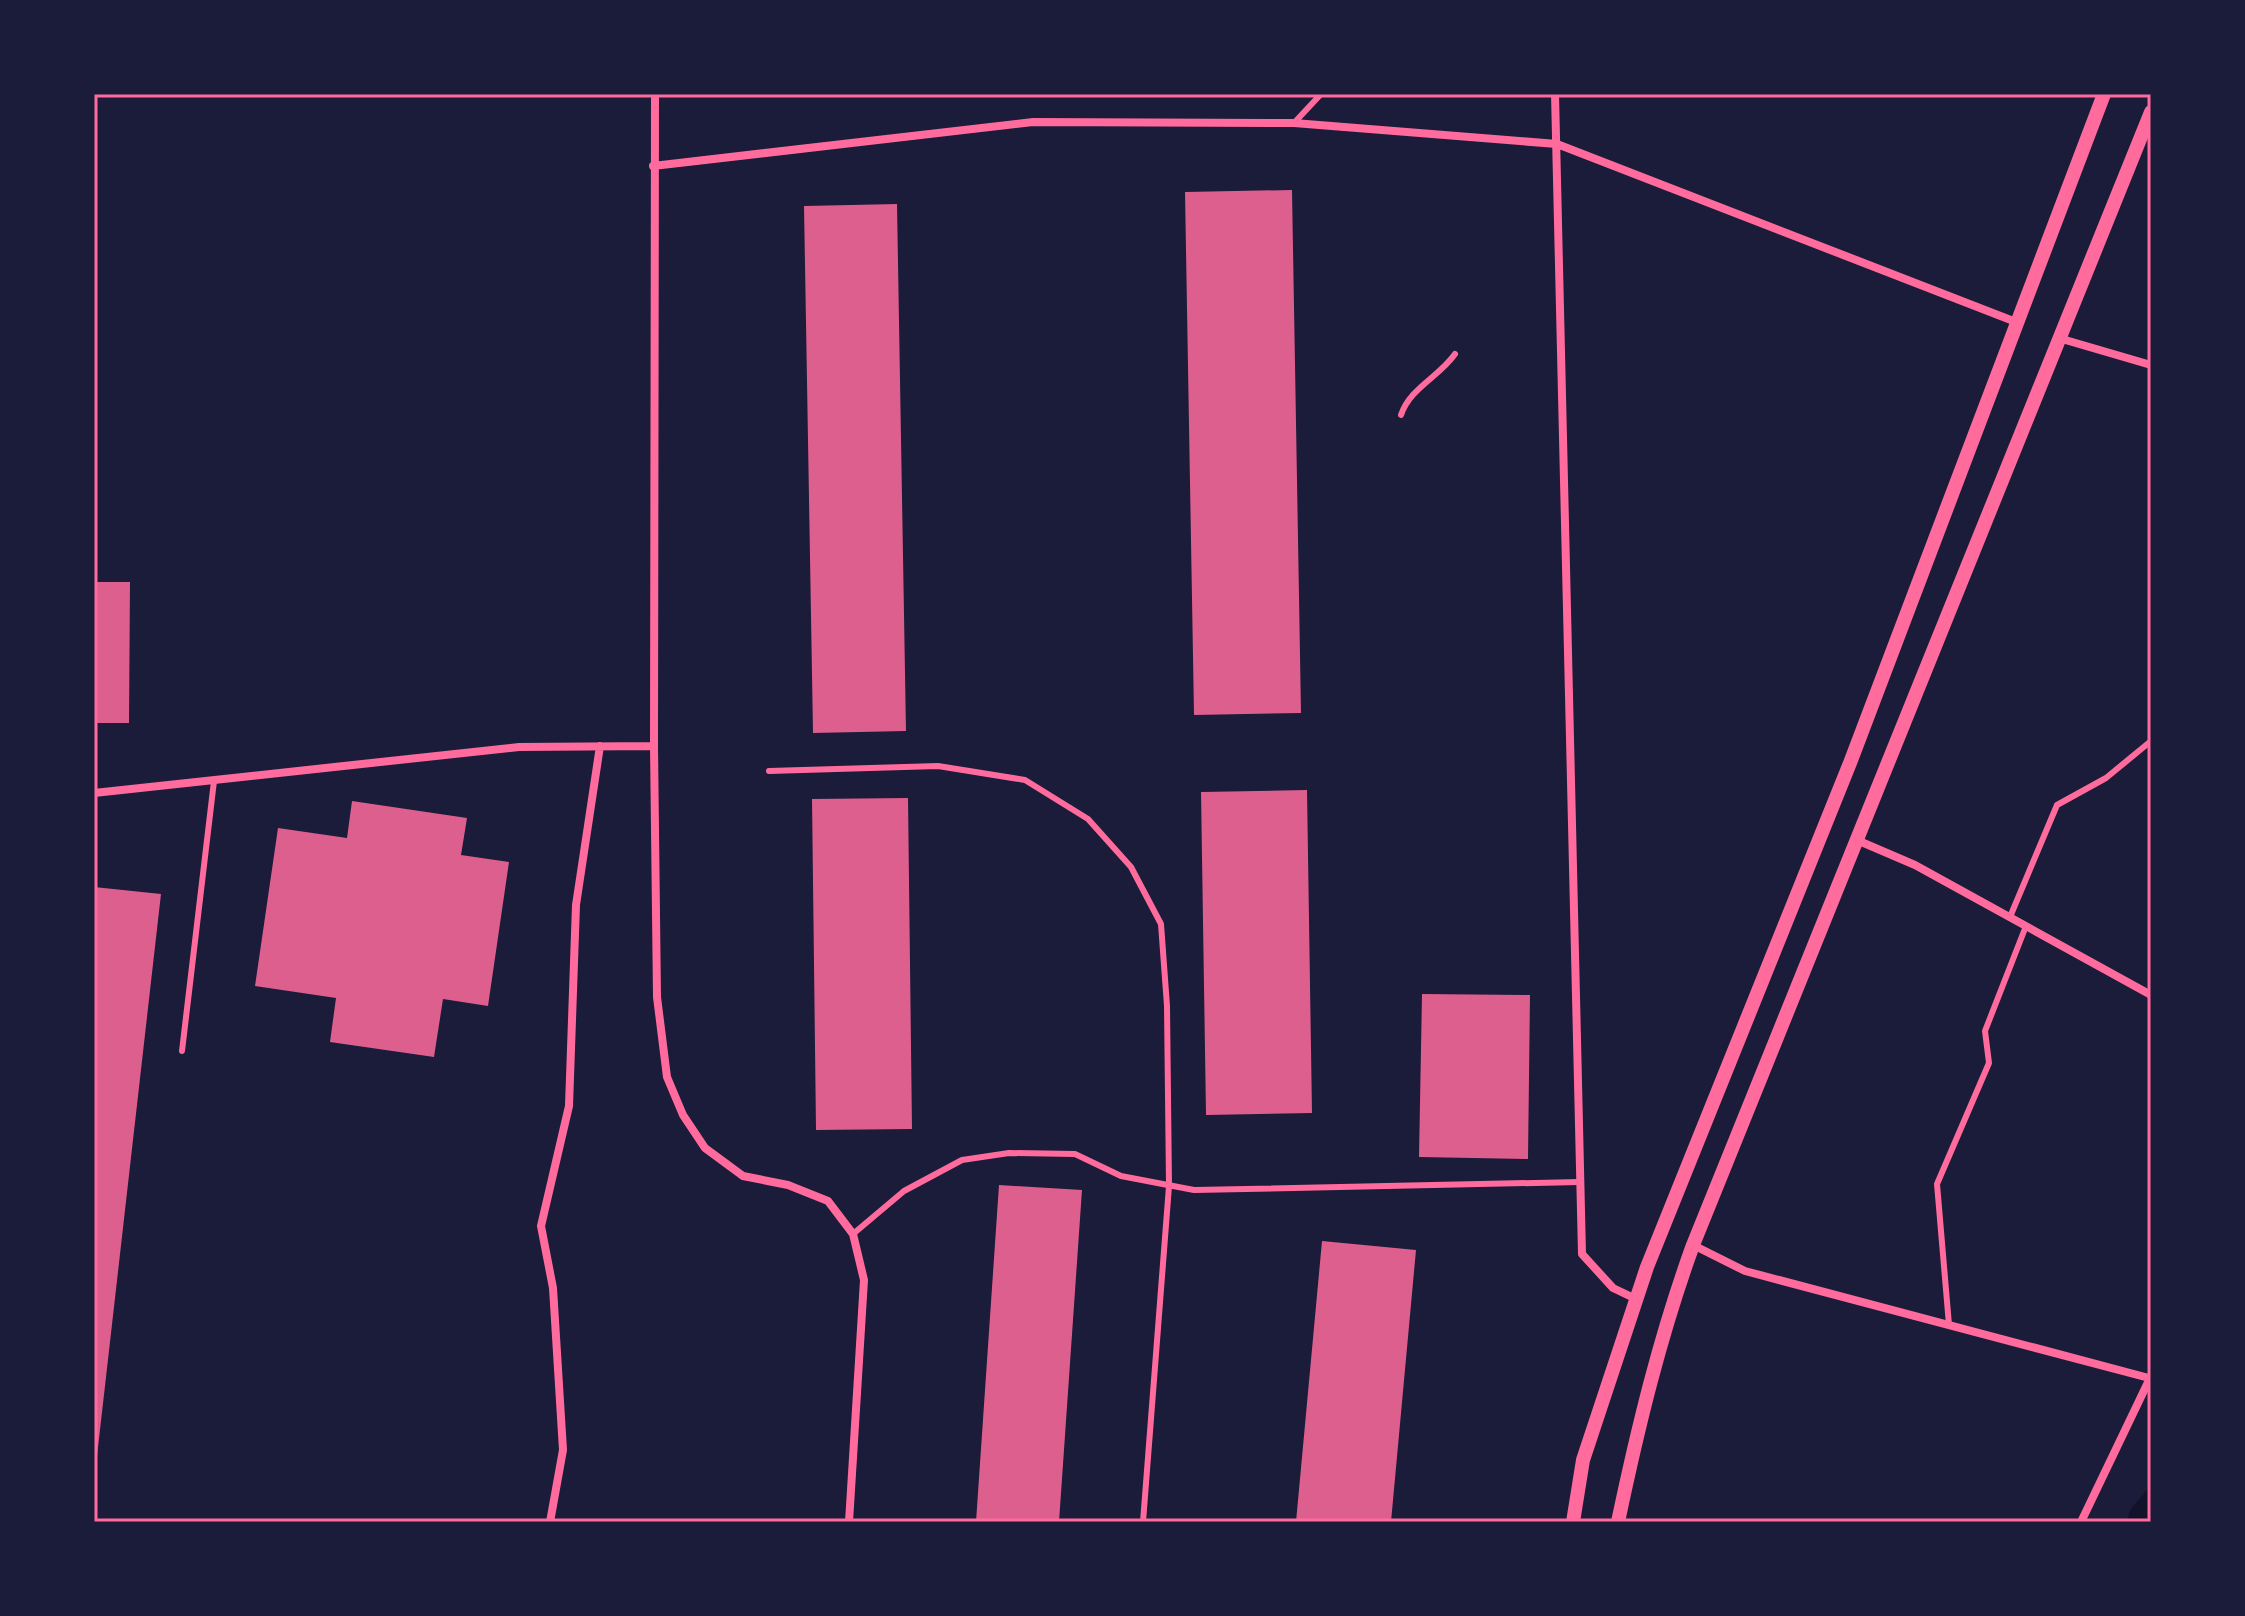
<svg xmlns="http://www.w3.org/2000/svg" width="2245" height="1616" font-family="Spectral,serif">
  <rect width="100%" height="100%" fill="#1b1b3a"/>
  <path fill="#12122b" d="M 2151,1485 L 2148,1522 L 2127,1522 L 2130,1510 Z"/>
  <path fill="#dd5f8e" d="M 1292,190 L 1301,713 L 1194,715 L 1185,192 Z
    M 897,204 L 906,731 L 813,733 L 804,206 Z
    M 94,582 L 130,582 L 129,723 L 94,723 Z
    M 1307,790 L 1312,1113 L 1206,1115 L 1201,792 Z
    M 908,798 L 912,1129 L 816,1130 L 812,799 Z
    M 352,801 L 467,818 L 461,855 L 509,862 L 488,1006 L 443,999 L 434,1057 L 330,1042 L 336,998 L 255,986 L 278,828 L 347,838 Z
    M 94,887 L 161,894 L 96,1465 L 94,1465 Z
    M 1422,994 L 1530,995 L 1528,1159 L 1419,1157 Z
    M 999,1185 L 1082,1190 L 1059,1522 L 976,1522 Z
    M 1322,1241 L 1416,1250 L 1391,1522 L 1296,1522 Z"/>
  <g fill="none" stroke-linecap="round" stroke-linejoin="round">
    <path stroke="#ff6b9d" stroke-width="6" d="M 1294,123 L 1321,94
      M 1401,415 C 1410,388 1439,377 1455,354
      M 769,771 L 938,766 L 1025,780 L 1088,819 L 1131,867 L 1161,924 L 1167,1006 L 1169,1186 L 1143,1522
      M 2010,917 L 2057,805 L 2106,778 L 2151,741
      M 182,1051 L 214,781
      M 853,1234 L 904,1191 L 962,1160 L 1009,1153 L 1075,1154 L 1121,1176 L 1194,1190 L 1580,1182
      M 1949,1325 L 1937,1184 L 1989,1063 L 1985,1031 L 2026,926"/>
    <path stroke="#ff6b9d" stroke-width="8" d="M 655,94 L 654,746 L 657,997 L 667,1077 L 683,1115 L 705,1148 L 743,1176 L 788,1185 L 828,1201 L 853,1234 L 864,1280 L 849,1522
      M 1555,94 L 1582,1254 L 1613,1288 L 1636,1299
      M 653,166 L 1033,122 L 1294,123 L 1557,144 L 2016,322
      M 2062,339 L 2151,365
      M 94,793 L 519,747 L 654,746
      M 1859,841 L 1915,865 L 2151,995
      M 1693,1245 L 1745,1271 L 2149,1378
      M 550,1522 L 563,1450 L 553,1288 L 541,1226 L 569,1106 L 576,905 L 600,746
      M 2081,1522 L 2151,1376"/>
    <path stroke="#ff6b9d" stroke-width="14" d="M 1573,1522 L 1583,1460 L 1647,1267 L 1850,763 L 2104,94
      M 1618,1522 C 1638,1427 1660,1336 1693,1245 L 2151,112"/>
  </g>
  <rect width="2245" height="1616" fill="none" stroke="#1b1b3a" stroke-width="192"/>
  <rect x="96" y="96" width="2053" height="1424" fill="none" stroke="#ff6b9d" stroke-width="3"/>
</svg>
